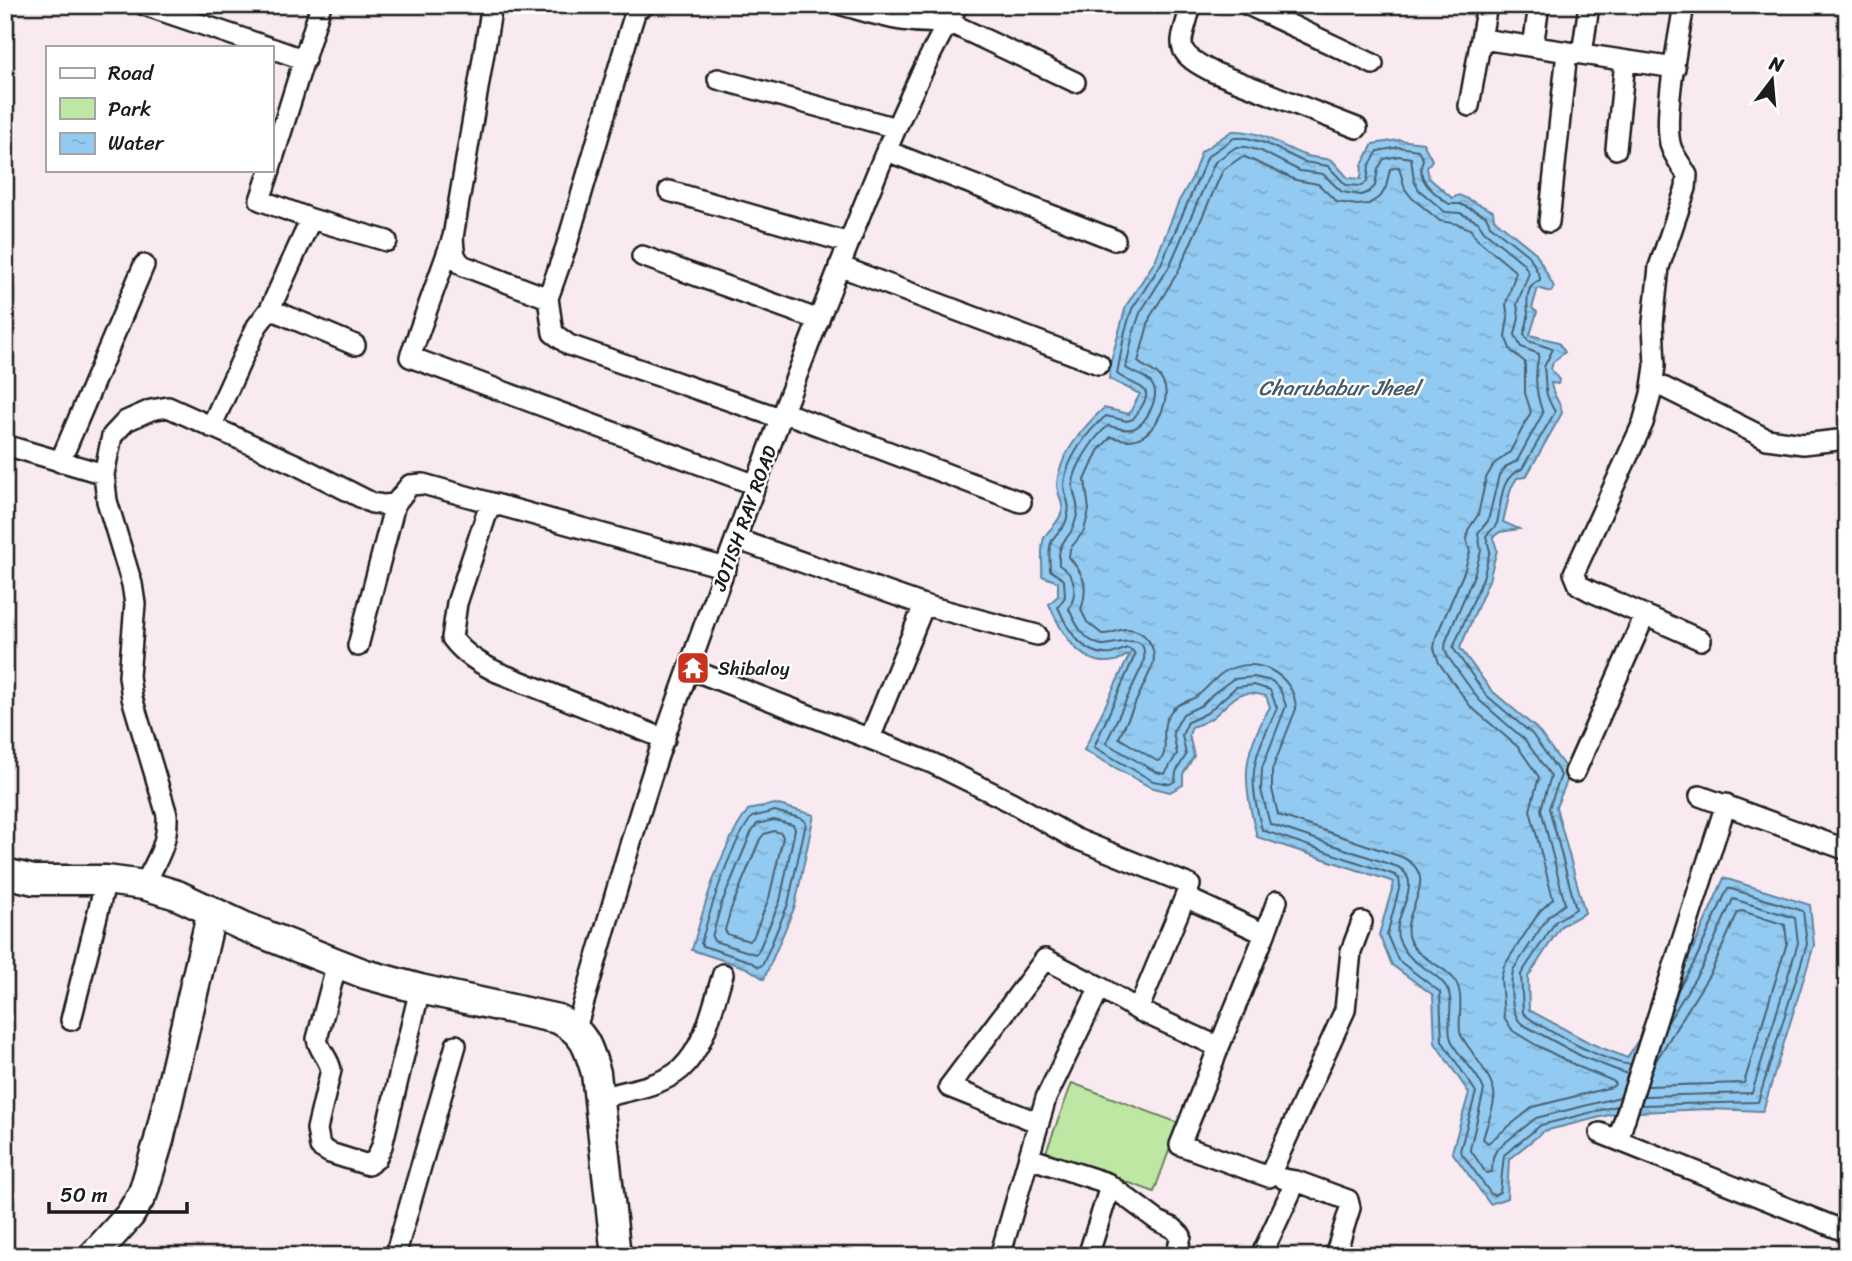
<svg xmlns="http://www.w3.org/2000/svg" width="1852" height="1261" font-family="Sriracha,sans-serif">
  <defs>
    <pattern id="water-ripples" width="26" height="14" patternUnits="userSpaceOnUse" patternTransform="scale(1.75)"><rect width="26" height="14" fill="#92caf1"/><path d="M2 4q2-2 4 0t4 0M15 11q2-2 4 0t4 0" fill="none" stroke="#7dadce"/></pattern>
  </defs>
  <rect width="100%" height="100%" fill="#f9e9f1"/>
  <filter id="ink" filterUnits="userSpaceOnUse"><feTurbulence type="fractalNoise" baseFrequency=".0143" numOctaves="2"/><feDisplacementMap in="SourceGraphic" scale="14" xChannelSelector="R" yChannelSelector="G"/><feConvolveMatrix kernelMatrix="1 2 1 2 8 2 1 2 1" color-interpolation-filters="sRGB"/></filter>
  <g filter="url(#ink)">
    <path fill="#bee7a4" stroke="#6d8260" stroke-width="2" d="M 1072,1083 L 1179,1123 L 1154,1192 L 1046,1152 Z"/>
    <path fill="url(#water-ripples)" stroke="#63849c" stroke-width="2" d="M 1232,131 C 1263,130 1277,145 1304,155 C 1313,158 1323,158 1332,160 L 1348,178 L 1361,179 L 1362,165 L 1373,144 L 1399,140 L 1423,143 L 1432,160 L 1427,168 L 1429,178 L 1452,198 L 1459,195 L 1493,211 L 1494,219 L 1536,253 L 1554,287 L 1551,292 L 1538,288 L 1532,308 L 1537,312 L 1530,335 L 1558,342 L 1565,352 L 1553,362 L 1551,369 L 1559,380 L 1558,384 L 1551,383 C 1552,396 1561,401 1562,413 L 1526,477 L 1517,478 L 1511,488 L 1503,522 L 1519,529 L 1500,532 L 1493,537 L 1497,550 L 1489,580 L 1460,648 L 1491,690 L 1537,729 L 1570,774 L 1556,807 L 1585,913 L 1561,926 L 1528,977 L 1529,1010 L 1590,1043 L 1627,1058 L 1688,960 L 1724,878 L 1810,905 L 1814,945 L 1763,1111 L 1708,1109 L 1617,1113 L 1544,1131 L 1509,1159 L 1507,1198 L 1490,1204 L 1452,1152 L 1469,1093 L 1435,1043 L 1433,995 L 1392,965 L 1379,935 L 1394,882 L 1257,837 C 1243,780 1240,759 1270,707 L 1266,696 C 1236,687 1234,700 1213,717 C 1207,722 1199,724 1192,727 L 1189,735 L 1194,756 L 1183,774 L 1183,785 L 1170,792 L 1150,787 L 1084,750 L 1130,654 C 1125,656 1119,660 1115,661 C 1080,669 1060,630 1049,604 L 1058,596 L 1058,582 L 1042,576 C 1043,566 1040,548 1044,538 C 1050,527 1058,525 1062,511 C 1064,501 1057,495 1057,485 C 1058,457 1084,426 1104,408 L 1129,414 L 1140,394 L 1109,379 L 1111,361 L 1126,306 L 1155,261 L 1179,201 L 1192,178 L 1201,152 Z
      M 775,804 L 814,815 L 795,906 L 764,979 L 747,968 L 692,950 C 705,903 719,851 748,810 Z"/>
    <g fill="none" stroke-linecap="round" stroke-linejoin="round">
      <path stroke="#4b6271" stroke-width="2" d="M 1245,157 L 1296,180 L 1318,184 L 1337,202 L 1357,205 L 1369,204 L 1381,196 L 1386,187 L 1390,169 L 1399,167 L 1405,189 L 1412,198 L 1440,221 L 1458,224 L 1470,229 L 1477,239 L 1516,272 L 1506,304 L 1508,318 L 1505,336 L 1511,351 L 1525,362 L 1525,393 L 1531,412 L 1510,452 L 1494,464 L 1486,478 L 1478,515 L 1468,530 L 1467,541 L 1470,552 L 1464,572 L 1436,637 L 1434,648 L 1439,663 L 1471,707 L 1518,747 L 1539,777 L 1530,810 L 1553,899 L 1540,911 L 1504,966 L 1501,978 L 1504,1017 L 1513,1031 L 1536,1045 L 1579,1067 L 1613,1081 L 1615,1084 L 1612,1087 L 1533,1107 L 1488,1143 L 1483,1139 C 1496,1094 1503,1095 1474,1055 C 1470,1048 1462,1040 1460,1032 C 1458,1015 1465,993 1454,979 C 1441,963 1412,957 1408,935 C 1403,910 1442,877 1402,857 L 1278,815 L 1272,789 L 1272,770 L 1296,709 C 1295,673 1254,654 1224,672 C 1213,679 1206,690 1196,697 C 1188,702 1179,702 1172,710 C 1156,730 1171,744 1161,760 L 1157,761 L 1119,738 L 1153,665 C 1157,647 1145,628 1125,629 C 1116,630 1110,635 1102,634 L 1087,622 L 1081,610 C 1089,585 1084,575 1069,557 L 1070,549 L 1084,531 L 1089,510 L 1085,480 L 1098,451 L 1111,437 C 1121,439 1129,442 1139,438 C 1156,431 1172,399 1163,382 C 1158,371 1146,369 1138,362 L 1150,317 L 1178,272 L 1223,170 L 1240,158 Z
        M 775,811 L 803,819 L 806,823 L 788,904 L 763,964 L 759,967 L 749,961 L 703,946 L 701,943 C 711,907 730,845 752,817 Z
        M 774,820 L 793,825 L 795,829 L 780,901 L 758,952 L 755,954 L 714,941 L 712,937 L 721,905 L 751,833 L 757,824 Z
        M 774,831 L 781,833 L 783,837 L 769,898 L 753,938 L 749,941 L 727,934 L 725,930 L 731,909 L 760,839 L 764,834 Z
        M 1647,1086 L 1744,1083 L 1787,943 L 1785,925 L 1742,911 L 1738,912 L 1711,972 L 1654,1064
        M 1644,1096 L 1752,1093 L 1798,943 L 1795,918 L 1733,899 L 1702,967 L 1668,1022
        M 1620,1097 L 1536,1118 L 1497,1149 L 1493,1157 L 1492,1172 L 1486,1173 L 1470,1149 L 1484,1090 C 1478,1071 1454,1054 1450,1036 C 1447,1021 1456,996 1444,984 C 1428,965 1411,967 1399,940 C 1389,918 1427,883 1398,867 L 1270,824 L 1261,790 L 1262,768 L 1286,706 L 1280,689 L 1272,681 L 1254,677 L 1233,679 L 1214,693 L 1202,705 L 1183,714 L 1173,732 L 1177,754 L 1165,774 L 1156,772 L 1106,743 L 1143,664 C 1152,626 1113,647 1101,645 C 1084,641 1075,623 1069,609 C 1078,592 1076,575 1059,565 C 1058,536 1067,545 1074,525 C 1081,506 1076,505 1073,488 C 1071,470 1095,436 1108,426 C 1116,427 1126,432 1135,428 C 1146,423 1160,397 1153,386 C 1148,376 1134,374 1126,368 L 1133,334 L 1140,313 L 1169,267 L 1215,162 L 1236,147 L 1246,147 L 1261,151 L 1300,171 L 1323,174 L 1342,192 L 1361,195 L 1369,192 L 1375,186 L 1378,169 L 1384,159 L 1399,156 L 1411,158 L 1414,181 L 1419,190 L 1445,212 L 1460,213 L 1478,222 L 1484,231 L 1523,263 L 1529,273 L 1517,304 L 1519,317 L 1515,335 L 1521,347 L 1539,354 C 1534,375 1535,393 1543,413 L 1517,461 L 1507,466 L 1499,475 L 1488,521 L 1478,533 L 1481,551 L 1474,575 L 1446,641 L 1445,649 L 1448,657 L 1479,700 L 1525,740 L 1551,776 L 1541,809 L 1565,904 L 1548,917 L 1513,970 C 1510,986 1510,1014 1522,1024 L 1583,1057 L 1627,1074
        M 1641,1105 L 1758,1102 L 1807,944 L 1803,911 L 1728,888 L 1694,963 L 1679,988
        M 1617,1106 L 1541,1125 L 1504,1155 L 1500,1192 L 1494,1195 L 1491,1194 L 1460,1151 L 1476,1092 L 1442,1041 L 1440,992 L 1398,960 L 1387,935 L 1400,885 L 1399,879 L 1395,875 L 1262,830 C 1247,772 1252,762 1277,708 L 1270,690 L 1254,685 L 1236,687 L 1207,713 L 1188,722 L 1182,735 L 1186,755 L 1176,772 L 1175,781 L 1170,784 L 1153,781 L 1094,747 L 1135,655 L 1133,651 L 1127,648 C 1122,650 1116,653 1111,654 C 1083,657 1067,629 1058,607 L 1065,597 L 1064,580 L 1050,570 C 1050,562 1048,550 1051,543 C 1053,534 1064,530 1066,521 C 1073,501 1064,500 1064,485 C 1065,461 1088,430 1106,416 L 1127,421 L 1133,419 C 1160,384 1141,391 1117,374 L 1125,331 L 1132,309 L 1161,264 L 1208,156 L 1234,138 L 1247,138 L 1265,143 L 1304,162 L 1328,166 L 1346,185 L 1361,186 L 1367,182 L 1369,166 L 1378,151 L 1399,147 L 1418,150 L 1423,159 C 1415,180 1433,192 1449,204 L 1460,204 L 1486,216 L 1490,225 L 1530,257 L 1540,277 L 1540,280 C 1523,287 1528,304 1528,317 C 1528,322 1525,329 1524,334 L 1528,341 L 1553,349 L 1544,367 C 1547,389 1542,389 1555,412 L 1522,469 C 1499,477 1502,502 1497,523 C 1495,528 1490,531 1486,536 L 1490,551 L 1483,578 L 1453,648 L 1486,695 L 1532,734 L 1561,775 L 1549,808 L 1576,909 L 1556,921 L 1521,974 L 1523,1013 C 1534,1025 1615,1067 1631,1064"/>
      <defs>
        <path id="street" d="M 144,5 L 268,47
          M 492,5 L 453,237 C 454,249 453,259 464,266 L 548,298
          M 645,5 L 636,10 L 630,29 L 566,247 L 548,298 L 553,333 L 569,345 L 780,418
          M 958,5 L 948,22 L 1075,82
          M 1191,5 C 1181,46 1170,50 1213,72 L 1357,128
          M 1248,5 L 1373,64
          M 1684,5 C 1679,37 1662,118 1671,147 C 1674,156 1682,166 1687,175 L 1686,188 L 1659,267 L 1653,323 L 1655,366 L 1651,394 L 1643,423 L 1574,573 L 1579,585 L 1590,591 L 1701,640
          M 1482,39 L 1675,68
          M 1533,47 L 1539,5
          M 271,48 L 305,60
          M 1582,54 L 1589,5
          M 718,79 L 896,128
          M 1469,106 L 1487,5
          M 1616,149 L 1625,61
          M 887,151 L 1115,240
          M 271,165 L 321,5
          M 270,170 L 260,200 L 311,219 L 387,241
          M 669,191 L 849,243
          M 1549,222 L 1567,52
          M 453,237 L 410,357 L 756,485
          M 642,256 L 819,320
          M 839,266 L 1099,364
          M 270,309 L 355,345
          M 1653,382 L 1767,439 L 1803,444 L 1847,439
          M 783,412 L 1021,502
          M 211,427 L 257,326 L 270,309 L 311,219
          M 5,445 L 104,474
          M 60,462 L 144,265
          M 490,504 L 457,603 L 452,638 C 464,654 479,663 497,672 L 665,739
          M 736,539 L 924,605 L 1037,635
          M 358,646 L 395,504
          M 690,669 L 932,763 L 1011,802 L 1074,838 L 1190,885 L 1138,1010
          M 870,738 L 924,605
          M 1575,772 L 1645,615
          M 1700,796 L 1847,850
          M 144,885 C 157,860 168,845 167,815 L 132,698 L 129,676 L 135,604 L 132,584 L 107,501 L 104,474 L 112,436 L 126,421 L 151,410 L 168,407 L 297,465 L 372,503 L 384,505 L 395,504 L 410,485 L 423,484 L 726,568
          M 1185,897 L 1265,934 L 1219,1047
          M 1265,934 L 1277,901
          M 337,963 L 317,1039 C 319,1051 329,1058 331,1070 L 317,1129 L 320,1147 L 330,1153 L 368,1165 L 376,1159 L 382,1146 L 420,989
          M 71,1020 L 106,880
          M 576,1028 C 605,934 630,837 662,744 C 711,605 761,466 815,329 C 856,226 894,120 948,22 C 906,25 882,16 842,5
          M 598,1098 C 625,1091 660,1087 681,1069 C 706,1046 713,1004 723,974
          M 1039,1123 L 949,1087 L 1045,959 L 1100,987
          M 1600,1133 L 1847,1232
          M 1618,1140 L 1726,804
          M 1029,1158 L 1107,1183 L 1108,1193 L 1088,1256
          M 1296,1181 L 1348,1200 L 1350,1208 L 1335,1256
          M 1107,1183 L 1158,1221 L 1173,1228 L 1181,1236 L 1176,1256
          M 395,1256 L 456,1045
          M 1000,1256 L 1046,1098 L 1100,987 L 1138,1010 L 1219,1047 L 1180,1145 L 1269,1177 L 1345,1010 L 1351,951 L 1362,922
          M 1261,1256 L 1296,1181 L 1284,1179"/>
        <path id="secondary" d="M 5,873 L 34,880 L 106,880 L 144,885 L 177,895 L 243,926 L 365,974 L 420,989 L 558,1019 C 584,1032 588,1046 596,1073 L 616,1256
          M 93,1256 L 130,1215 L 143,1193 L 159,1140 L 212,911"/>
      </defs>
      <use href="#street" stroke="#1c1c1c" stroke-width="24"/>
      <use href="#secondary" stroke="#1c1c1c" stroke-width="33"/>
      <use href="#street" stroke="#fff" stroke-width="19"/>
      <use href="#secondary" stroke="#fff" stroke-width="28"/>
    </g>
  </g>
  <defs>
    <symbol id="temple-square" viewBox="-11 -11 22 22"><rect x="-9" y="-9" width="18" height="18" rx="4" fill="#c8321e" stroke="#fff"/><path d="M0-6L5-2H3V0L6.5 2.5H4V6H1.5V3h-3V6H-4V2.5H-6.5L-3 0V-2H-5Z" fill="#fff"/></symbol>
  </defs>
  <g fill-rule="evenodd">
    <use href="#temple-square" x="674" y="649" width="38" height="38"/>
  </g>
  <g text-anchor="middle" stroke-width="5" stroke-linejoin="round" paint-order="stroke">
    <g font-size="19" fill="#1c1c1c" stroke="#fff">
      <text transform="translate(744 518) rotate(-70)" y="7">JOTISH RAY ROAD</text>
    </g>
    <g font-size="19" fill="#1c1c1c" stroke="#fff" text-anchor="start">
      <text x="718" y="675">Shibaloy</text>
    </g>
    <g font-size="21" font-style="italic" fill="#455967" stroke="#fff">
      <text x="1339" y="395">Charubabur Jheel</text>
    </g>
  </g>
  <rect width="1852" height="1261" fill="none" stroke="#fff" stroke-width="28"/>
  <rect x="14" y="14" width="1824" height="1233" fill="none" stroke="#1c1c1c" stroke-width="2.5" filter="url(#ink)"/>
  <rect x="46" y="46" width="228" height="126" fill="#ffffff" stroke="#a4a4a4" stroke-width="2"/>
  <rect x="60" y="68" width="35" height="10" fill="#ffffff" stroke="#a4a4a4" stroke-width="2"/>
  <text x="108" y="80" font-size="21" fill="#1c1c1c">Road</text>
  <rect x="60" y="98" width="35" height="21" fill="#bee7a4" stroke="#a4a4a4" stroke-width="2"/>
  <text x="108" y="116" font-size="21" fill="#1c1c1c">Park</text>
  <rect x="60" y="133" width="35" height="21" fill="url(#water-ripples)" stroke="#a4a4a4" stroke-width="2"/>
  <text x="108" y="150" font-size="21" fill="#1c1c1c">Water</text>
  <g transform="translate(1772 80) rotate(16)" stroke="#ffffff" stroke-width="5" paint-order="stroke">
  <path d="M0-5L12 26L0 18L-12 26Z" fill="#1c1c1c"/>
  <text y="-10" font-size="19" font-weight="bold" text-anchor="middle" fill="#1c1c1c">N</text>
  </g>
  <path d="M49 1202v10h138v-10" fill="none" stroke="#1c1c1c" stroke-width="3.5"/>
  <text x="60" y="1202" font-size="21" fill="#1c1c1c" stroke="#ffffff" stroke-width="5" paint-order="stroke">50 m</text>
</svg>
